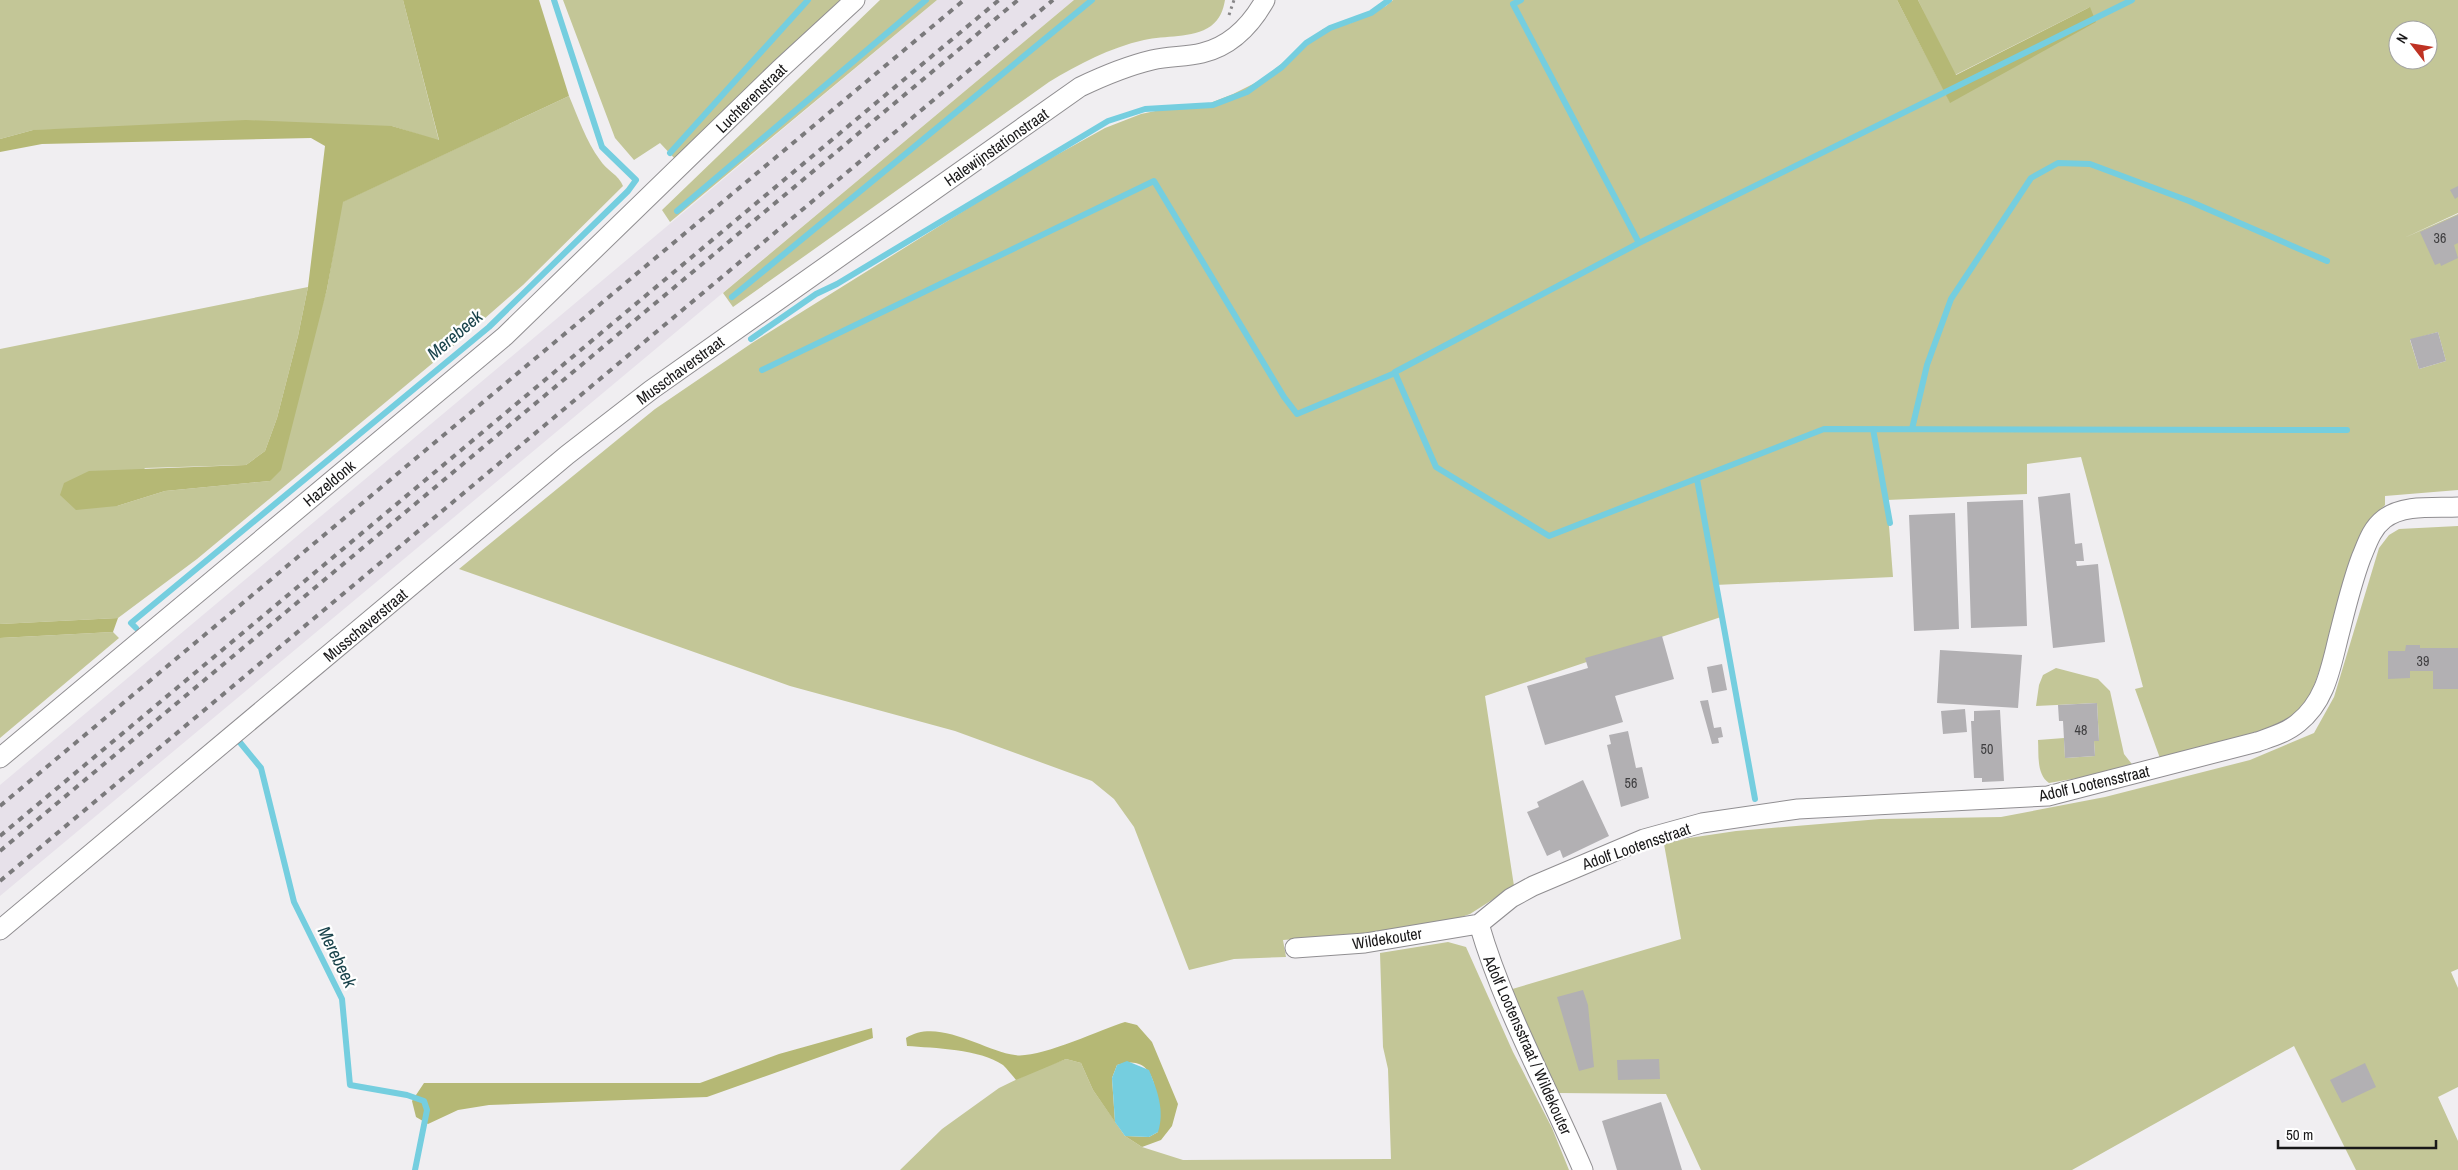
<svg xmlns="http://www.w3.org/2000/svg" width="2458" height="1170" font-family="'Archivo Narrow',sans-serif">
  <rect width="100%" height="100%" fill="#f0eef1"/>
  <path fill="#e7e1ea" d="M 937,0 L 1074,0 L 0,896 L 0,785 Z"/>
  <path fill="#c3c697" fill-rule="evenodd" d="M 0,0 L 403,0 L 439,141 L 392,126 L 33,130 L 0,139 Z
    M 563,0 L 840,0 L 675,159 L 660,143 L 634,160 L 615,138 Z
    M 880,0 L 937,0 L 670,222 L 662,210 Z
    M 1074,0 L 1225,0 C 1223,11 1220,19 1211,26 C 1192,39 1165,35 1144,40 C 1109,48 1079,64 1049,82 L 733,307 L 723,293 Z
    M 1393,0 L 1897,0 L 1950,102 L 2090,7 L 1955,75 L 1918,0 L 2458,0 L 2458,213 L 2404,238 L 2458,214 L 2458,490 L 2385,496 L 2385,505 L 2372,519 L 2310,697 C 2299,710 2290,720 2274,727 L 2161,761 L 2135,689 L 2143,687 L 2081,457 L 2027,464 L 2027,494 L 1887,500 L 1893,577 L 1715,585 L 1721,617 L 1485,696 L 1514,886 L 1470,914 L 1447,922 L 1377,933 L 1283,940 L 1286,957 L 1234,959 L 1189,970 L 1134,827 L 1114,799 L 1092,781 L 955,731 L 790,686 L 459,569 L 655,409 L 752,343 L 1026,172 L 1105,128 L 1141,114 L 1179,106 L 1205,105 L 1233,94 L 1263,79 L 1323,29 L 1351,23 L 1386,6 ZM 2398,30 L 2428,30 L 2428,60 L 2398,60 ZM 2438,332 L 2446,361 L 2419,369 L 2410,340 Z
    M 569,96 C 578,117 586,141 600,160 C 606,170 619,175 623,186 L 523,285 L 452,347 L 197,559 L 118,618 L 0,624 L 0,349 L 308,287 L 298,336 L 277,418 L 265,451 L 246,465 L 145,468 L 117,506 L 165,491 L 270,481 L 327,289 L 342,202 Z
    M 2458,526 L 2458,969 L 2451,972 L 2458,988 L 2458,1087 L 2438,1097 L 2458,1141 L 2458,1170 L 2356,1170 L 2294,1046 L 2072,1170 L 1701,1170 L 1666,1094 L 1558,1093 L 1509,990 L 1681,939 L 1664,844 L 1689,838 L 1736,831 L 1880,819 L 2001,817 L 2105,797 L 2250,760 L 2314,733 L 2334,697 L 2379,548 L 2389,535 L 2399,529 Z
    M 113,632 L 119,638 L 0,738 L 0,638 Z
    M 2056,668 L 2098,679 L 2110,691 L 2124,754 L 2135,768 L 2049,783 C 2036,774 2039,754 2038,740 L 2064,738 L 2065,758 L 2095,756 L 2094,741 L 2099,741 L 2097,703 L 2036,706 L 2039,685 L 2043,675 Z
    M 1448,942 L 1466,947 L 1513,1052 L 1552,1128 L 1569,1170 L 900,1170 L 942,1129 L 999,1088 L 1036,1070 L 1066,1059 L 1081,1063 L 1093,1090 L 1125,1136 L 1142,1147 L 1183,1160 L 1391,1159 L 1388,1069 L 1383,1047 L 1380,953 Z"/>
  <path fill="#b5b875" d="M 403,0 L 539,0 L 569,96 L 343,202 L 327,289 L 281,470 L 270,481 L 165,491 L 117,506 L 76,510 L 60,495 L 64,483 L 89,471 L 246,465 L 265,451 L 277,418 L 298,336 L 308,287 L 325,146 L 311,138 L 42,144 L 0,152 L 0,139 L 33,130 L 246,120 L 392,126 L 439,140 Z
    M 1897,0 L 1918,0 L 1956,75 L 2090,7 L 2096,22 L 1950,103 Z
    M 118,618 L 113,632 L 0,638 L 0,624 Z
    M 1125,1022 L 1137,1025 L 1152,1042 L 1178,1104 L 1172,1126 L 1161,1140 L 1142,1147 L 1125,1136 L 1149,1137 L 1158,1132 C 1157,1104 1161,1050 1117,1065 L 1112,1078 L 1115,1122 L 1093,1090 L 1081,1063 L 1066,1059 L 1016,1080 C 1012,1075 1007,1069 1003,1065 C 980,1049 934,1048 907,1046 L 906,1038 C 938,1017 984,1051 1015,1055 C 1038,1059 1100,1030 1125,1022 Z
    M 872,1028 L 873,1038 L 707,1097 L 489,1105 L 458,1110 L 428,1124 L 416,1117 L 412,1101 L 424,1083 L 700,1083 L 779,1054 Z"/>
  <path fill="#75cedf" d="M 1127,1061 L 1149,1070 C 1157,1090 1165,1110 1158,1132 L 1149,1137 L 1125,1136 L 1115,1122 L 1112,1078 L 1117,1065 Z"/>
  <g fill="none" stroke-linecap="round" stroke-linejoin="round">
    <path stroke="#75cedf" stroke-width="6" d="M 1521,0 L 1513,4 L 1639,243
      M 670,153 L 808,0
      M 677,211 L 926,0
      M 732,297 L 1092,0
      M 751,339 L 816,294 L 837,284 L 1108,121 L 1145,109 L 1213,105 L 1247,92 L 1282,67 L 1306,43 L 1330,28 L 1371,13 L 1389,0
      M 762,370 L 1154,181 L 1284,397 L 1297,414 L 1395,373 L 1436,467 L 1549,536 L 1824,429 L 2347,430
      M 1395,372 L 1639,243 L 2132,0
      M 1873,429 L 1890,523
      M 1912,429 L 1927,365 L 1951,299 L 2031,178 L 2058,163 L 2090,164 L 2189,201 L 2327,261
      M 1697,479 L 1755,799
      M 136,628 L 131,623 L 489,327 L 628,191 L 636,180 L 602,147 L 554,0
      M 238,740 L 261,768 L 294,902 L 342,999 L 350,1085 L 407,1095 L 424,1101 L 427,1110 L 415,1170"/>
  </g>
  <path fill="#b2b0b3" d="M 2458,186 L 2458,197 L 2455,199 L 2450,190 Z
    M 2458,215 L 2458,243 L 2454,245 L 2458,258 L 2441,266 L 2440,263 L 2435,265 L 2420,232 Z
    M 2438,332 L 2446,361 L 2419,369 L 2410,339 Z
    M 2070,493 L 2075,544 L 2082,543 L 2084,561 L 2076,561 L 2077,566 L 2098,564 L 2105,642 L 2053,648 L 2038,497 Z
    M 2023,500 L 2027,626 L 1971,628 L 1967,502 Z
    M 1955,513 L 1959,629 L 1914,631 L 1909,515 Z
    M 1662,636 L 1674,679 L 1615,696 L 1623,722 L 1545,745 L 1527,686 L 1588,668 L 1585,658 Z
    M 2406,645 L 2420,645 L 2420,648 L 2458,648 L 2458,689 L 2433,689 L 2433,671 L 2410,671 L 2410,678 L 2388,679 L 2388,651 L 2405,651 Z
    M 1940,650 L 2022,655 L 2018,708 L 1937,703 Z
    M 1722,664 L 1727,690 L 1712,693 L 1707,667 Z
    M 1708,700 L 1714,728 L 1721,727 L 1723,737 L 1718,738 L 1719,743 L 1712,744 L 1700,701 Z
    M 2097,703 L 2099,741 L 2094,741 L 2095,756 L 2065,758 L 2063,721 L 2059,721 L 2058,705 Z
    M 1965,709 L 1967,732 L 1943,734 L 1941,711 Z
    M 2000,710 L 2004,781 L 1982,782 L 1982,778 L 1974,778 L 1971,721 L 1974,721 L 1974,711 Z
    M 1628,731 L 1636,768 L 1642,767 L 1649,798 L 1621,807 L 1607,745 L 1611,744 L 1609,735 Z
    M 1583,780 L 1609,836 L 1563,858 L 1560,850 L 1547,856 L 1527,812 L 1539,807 L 1537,802 Z
    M 1583,990 L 1588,1005 L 1594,1067 L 1579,1071 L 1557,997 Z
    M 1659,1059 L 1660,1079 L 1618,1080 L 1617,1060 Z
    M 2365,1063 L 2376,1087 L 2342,1103 L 2330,1080 Z
    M 1661,1102 L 1682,1170 L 1617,1170 L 1602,1121 Z"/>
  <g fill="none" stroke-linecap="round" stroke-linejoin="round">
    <defs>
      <path id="minor" d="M 0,758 L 505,336 L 779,70 L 855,0
        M 0,930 L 567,455 L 651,390 L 1080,87 C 1103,76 1127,66 1152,60 C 1169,56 1186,57 1202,53 C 1231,46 1251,25 1265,0
        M 1295,948 L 1365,943 L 1479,924
        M 1583,1170 C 1548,1088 1504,1010 1479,924 L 1511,898 L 1533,886 L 1644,839 L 1702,823 L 1798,809 L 2048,796 L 2257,742 C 2271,737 2286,733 2298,723 C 2327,700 2331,665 2340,631 C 2346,607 2352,582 2361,558 C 2367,544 2371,529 2384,519 C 2403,504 2435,508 2458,507"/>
    </defs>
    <use href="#minor" stroke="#908e91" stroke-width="21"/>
    <path stroke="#888789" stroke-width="3" stroke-dasharray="2.5 4" stroke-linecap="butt" d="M 1229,15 L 1234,0"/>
    <use href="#minor" stroke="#fff" stroke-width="19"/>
    <path stroke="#7b7a7c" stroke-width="4" stroke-dasharray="6 6" stroke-linecap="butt" d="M 0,806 L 964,0
      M 0,836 L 999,0
      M 0,851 L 1018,0
      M 0,881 L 1053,0"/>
  </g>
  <g text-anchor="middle" stroke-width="4.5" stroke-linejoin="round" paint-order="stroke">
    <g font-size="14" fill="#3f3e40">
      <text x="2440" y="243">36</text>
      <text x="2423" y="666">39</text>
      <text x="2081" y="735">48</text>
      <text x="1987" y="754">50</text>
      <text x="1631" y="788">56</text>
    </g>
    <g font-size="16" fill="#191819" stroke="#fff">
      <text transform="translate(751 98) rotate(-44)" y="6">Luchterenstraat</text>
      <text transform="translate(996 147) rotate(-35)" y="6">Halewijnstationstraat</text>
      <text transform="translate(680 370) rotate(-36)" y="6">Musschaverstraat</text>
      <text transform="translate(329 483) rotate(-40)" y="6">Hazeldonk</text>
      <text transform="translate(365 625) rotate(-40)" y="6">Musschaverstraat</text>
      <text transform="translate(2094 783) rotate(-13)" y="6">Adolf Lootensstraat</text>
      <text transform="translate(1636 846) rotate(-19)" y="6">Adolf Lootensstraat</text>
      <text transform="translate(1387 938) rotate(-9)" y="6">Wildekouter</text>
      <text transform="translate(1528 1045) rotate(66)" y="6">Adolf Lootensstraat / Wildekouter</text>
    </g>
    <g font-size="18" font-style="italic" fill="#1b444c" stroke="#fff">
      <text transform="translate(455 335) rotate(-40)" y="6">Merebeek</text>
      <text transform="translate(337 957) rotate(64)" y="6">Merebeek</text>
    </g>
  </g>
  <g transform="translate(2413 45) rotate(301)"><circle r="24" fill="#ffffff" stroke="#a3a3a3"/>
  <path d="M0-4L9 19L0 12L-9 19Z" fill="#bf3223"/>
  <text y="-8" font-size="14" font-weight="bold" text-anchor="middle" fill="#191819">N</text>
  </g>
  <path d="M2278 1140v8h158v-8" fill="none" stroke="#191819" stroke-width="2.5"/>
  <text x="2286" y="1140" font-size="15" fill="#191819" stroke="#ffffff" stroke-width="4" paint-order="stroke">50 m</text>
</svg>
